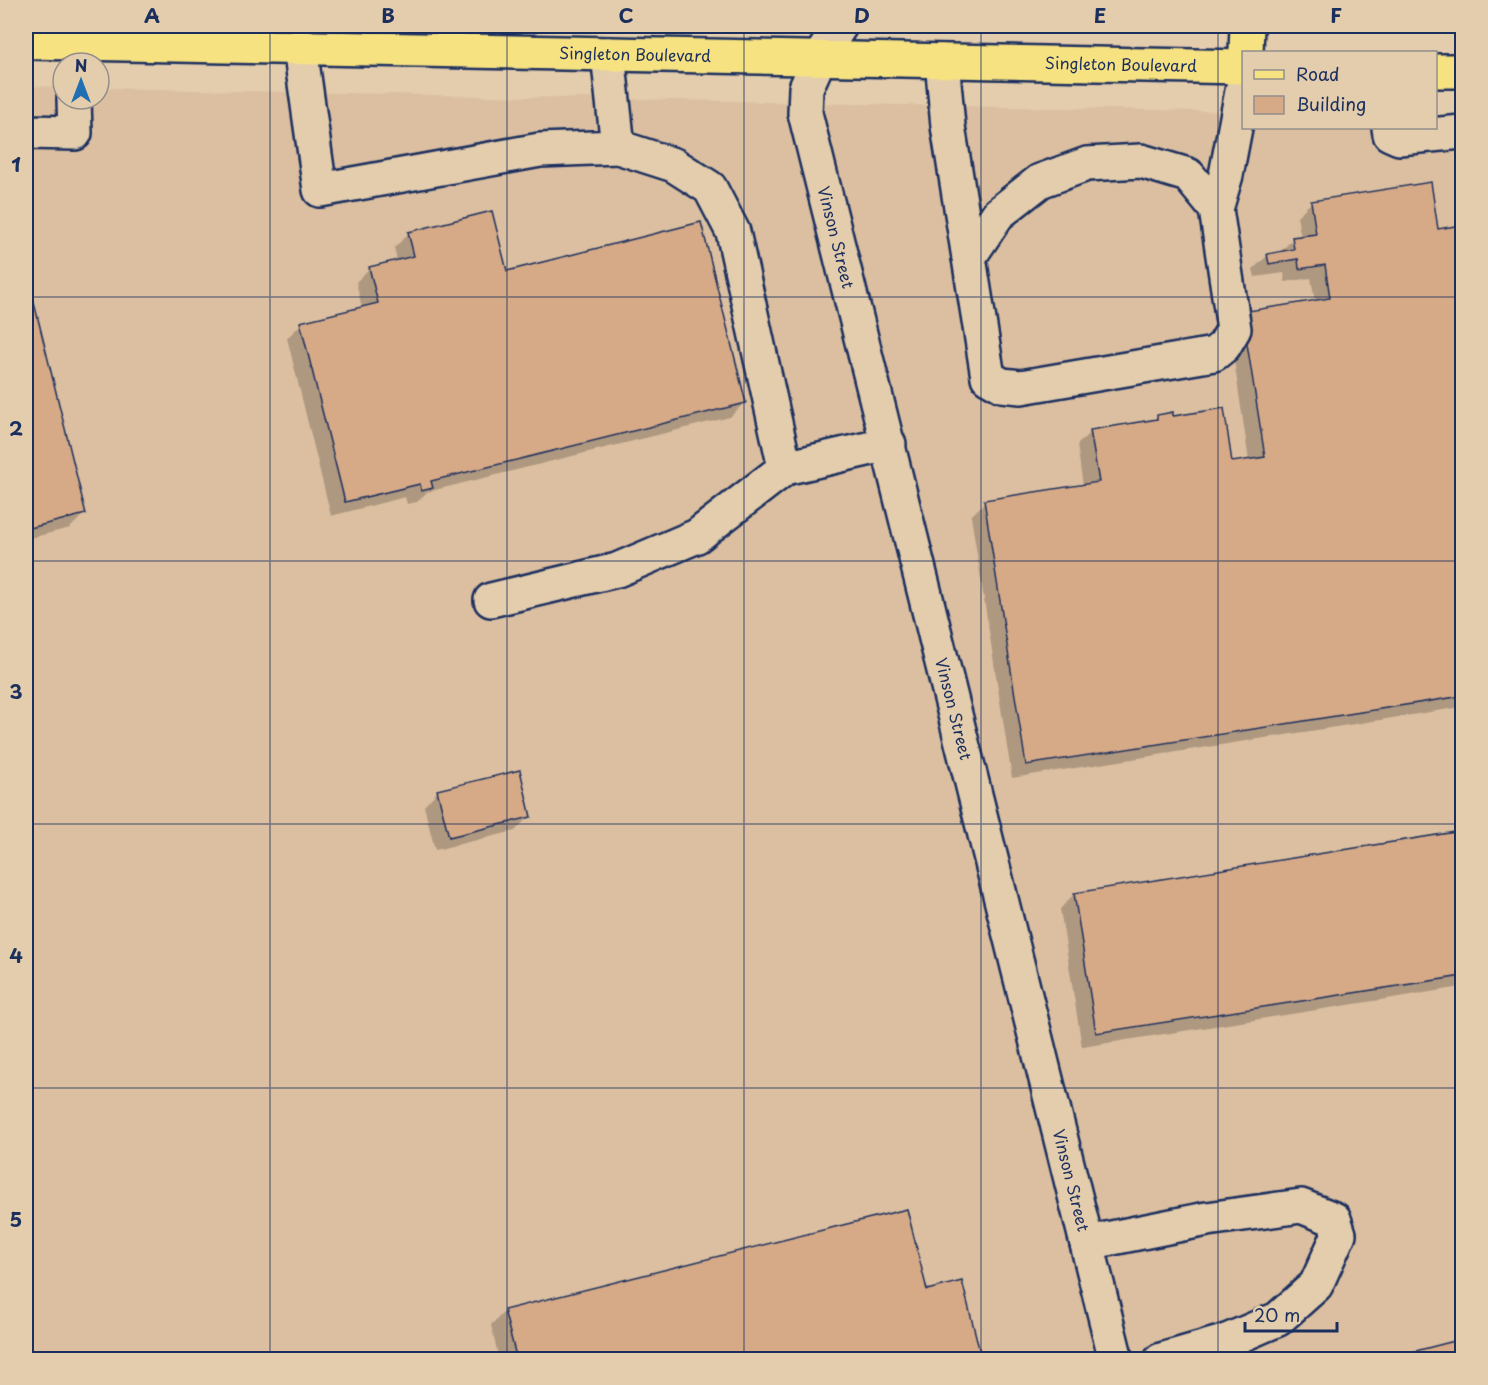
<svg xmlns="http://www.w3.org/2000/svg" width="1488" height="1385" font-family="'Playpen Sans',sans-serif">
  <rect width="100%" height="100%" fill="#e3cdac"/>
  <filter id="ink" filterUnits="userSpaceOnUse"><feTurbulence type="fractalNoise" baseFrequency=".0167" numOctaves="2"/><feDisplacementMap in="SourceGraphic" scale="12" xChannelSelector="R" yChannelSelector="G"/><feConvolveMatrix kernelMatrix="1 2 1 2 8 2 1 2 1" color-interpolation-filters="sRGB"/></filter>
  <g filter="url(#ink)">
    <path fill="#dbbfa0" d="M 26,86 L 63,87 L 63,99 L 99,99 L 99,88 L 1243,112 L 1244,128 L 1436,128 L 1436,116 L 1462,116 L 1462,1359 L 26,1360 Z"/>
    <path fill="#0003" d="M 1312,202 L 1437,231 L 1462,227 L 1462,707 L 1012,778 L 971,516 L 985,502 L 1083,486 L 1077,445 L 1091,431 L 1153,421 L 1158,416 L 1172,418 L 1231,463 L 1249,461 L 1229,327 L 1315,302 L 1311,278 L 1285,282 L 1284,273 L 1255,277 L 1253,269 L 1268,255 L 1279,253 L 1293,239 L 1301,238 L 1297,216 Z
      M 491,213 L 506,273 L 744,403 L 730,417 L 427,492 L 417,502 L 407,504 L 405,497 L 331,516 L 287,338 L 301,324 L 362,308 L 356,282 L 370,268 L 397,261 L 394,248 L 408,234 Z
      M 26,276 L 84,514 L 70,528 L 26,539 Z
      M 438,791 L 529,816 L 515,831 L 435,850 L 424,806 Z
      M 1462,833 L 1462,987 L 1082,1047 L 1060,909 L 1074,894 Z
      M 926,1292 L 981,1360 L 499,1360 L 491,1325 L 505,1311 Z"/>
    <path fill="#d6aa87" stroke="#1b2f5e" stroke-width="1.5" d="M 1431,182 L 1438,229 L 1462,225 L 1462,696 L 1026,765 L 984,500 L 1099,482 L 1090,430 L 1157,419 L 1157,415 L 1173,412 L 1173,416 L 1224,408 L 1232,462 L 1265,457 L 1242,312 L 1330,298 L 1325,265 L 1299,269 L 1298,259 L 1269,264 L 1267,254 L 1294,249 L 1292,237 L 1316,234 L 1311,201 Z
      M 492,211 L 507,271 L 701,222 L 746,403 L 431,481 L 433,488 L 421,491 L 420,484 L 345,502 L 300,322 L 378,303 L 369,267 L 414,256 L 408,232 Z
      M 26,270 L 86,514 L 26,529 Z
      M 520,770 L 531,817 L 449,837 L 437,790 Z
      M 1462,831 L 1462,976 L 1096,1033 L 1074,893 Z
      M 907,1209 L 927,1290 L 962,1281 L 982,1360 L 517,1360 L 504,1310 Z
      M 1462,1339 L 1462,1360 L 1381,1360 Z"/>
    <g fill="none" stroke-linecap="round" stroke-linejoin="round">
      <defs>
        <g id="minor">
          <path id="s1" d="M 840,26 L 819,59 L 806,88 L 805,113 L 1116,1360"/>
          <path d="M 300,48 L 320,190 L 540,150 L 618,147 L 608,54"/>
          <path d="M 942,61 L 948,126 L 988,377 L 1002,385 L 1021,387 L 1214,354 L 1224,346 L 1234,329 L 1216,209 L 1226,175 L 1244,81"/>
          <path d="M 1389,128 L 1390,134 L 1399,138 L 1462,132"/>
          <path d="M 26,132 L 75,133 L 74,99"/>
          <path d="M 969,257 L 998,214 L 1040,181 L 1087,164 L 1141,161 L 1188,175 L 1216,209"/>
          <path d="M 785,468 L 889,444"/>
          <path d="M 491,600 L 617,570 L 697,536 L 785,468 L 733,232 L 710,188 L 674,165 L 618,147"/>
          <path d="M 1087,1243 L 1207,1219 L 1301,1206 L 1334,1219 L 1339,1234 L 1316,1285 L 1278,1319 L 1227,1341 L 1161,1360"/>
        </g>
        <g id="major">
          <path id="s2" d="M 26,42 L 1244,67"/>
          <path d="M 1246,52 L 1247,26"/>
          <path d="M 1436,71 L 1462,71"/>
        </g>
      </defs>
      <use href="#minor" stroke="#1b2f5e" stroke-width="38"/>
      <use href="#major" stroke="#1b2f5e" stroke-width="38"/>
      <use href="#minor" stroke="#e3cdac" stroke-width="33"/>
      <use href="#major" stroke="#f7e281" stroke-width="33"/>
    </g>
  </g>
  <path fill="none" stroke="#1b2f5e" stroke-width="1.5" stroke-opacity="0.55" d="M 270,26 L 270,1360M 507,26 L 507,1360M 744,26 L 744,1360M 981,26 L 981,1360M 1218,26 L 1218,1360M 26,297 L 1462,297M 26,561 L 1462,561M 26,824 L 1462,824M 26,1088 L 1462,1088"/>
  <g text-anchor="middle" stroke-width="4.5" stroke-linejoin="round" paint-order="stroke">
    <g font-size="16" fill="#1b2f5e" stroke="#e3cdac">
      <text dy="6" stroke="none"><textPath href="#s2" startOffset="609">Singleton Boulevard</textPath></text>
      <text dy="6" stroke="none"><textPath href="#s2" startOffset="1095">Singleton Boulevard</textPath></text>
      <text dy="6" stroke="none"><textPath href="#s1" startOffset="224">Vinson Street</textPath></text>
      <text dy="6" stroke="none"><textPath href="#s1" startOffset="710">Vinson Street</textPath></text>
      <text dy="6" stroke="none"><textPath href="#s1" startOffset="1196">Vinson Street</textPath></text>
    </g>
  </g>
  <rect width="1488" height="1385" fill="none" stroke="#e3cdac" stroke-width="66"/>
  <rect x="1242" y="51" width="195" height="78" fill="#e3cdac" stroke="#938e8d" stroke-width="1.5"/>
  <rect x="1254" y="70" width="30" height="9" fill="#f7e281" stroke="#938e8d" stroke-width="1.5"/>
  <text x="1296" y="81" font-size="18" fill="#1b2f5e">Road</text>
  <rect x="1254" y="96" width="30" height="18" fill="#d6aa87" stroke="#938e8d" stroke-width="1.5"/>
  <text x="1296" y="111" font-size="18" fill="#1b2f5e">Building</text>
  <g transform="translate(81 81)"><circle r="28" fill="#e3cdac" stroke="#938e8d" stroke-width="1.5"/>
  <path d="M0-4.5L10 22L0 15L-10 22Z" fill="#1f6fb2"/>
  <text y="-9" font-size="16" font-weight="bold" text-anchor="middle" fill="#1b2f5e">N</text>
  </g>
  <path d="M1245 1322v9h92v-9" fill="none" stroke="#1b2f5e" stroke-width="3"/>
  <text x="1254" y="1322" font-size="18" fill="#1b2f5e" stroke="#e3cdac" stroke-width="4.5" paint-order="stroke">20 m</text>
  <rect x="33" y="33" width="1422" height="1319" fill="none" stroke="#1b2f5e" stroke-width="2"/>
  <g font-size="20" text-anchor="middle" font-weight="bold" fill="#1b2f5e">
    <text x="152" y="23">A</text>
    <text x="388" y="23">B</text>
    <text x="626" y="23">C</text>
    <text x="862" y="23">D</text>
    <text x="1100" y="23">E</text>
    <text x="1336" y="23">F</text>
    <text x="16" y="172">1</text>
    <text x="16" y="436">2</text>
    <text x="16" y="699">3</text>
    <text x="16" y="963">4</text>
    <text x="16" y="1227">5</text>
  </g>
</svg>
